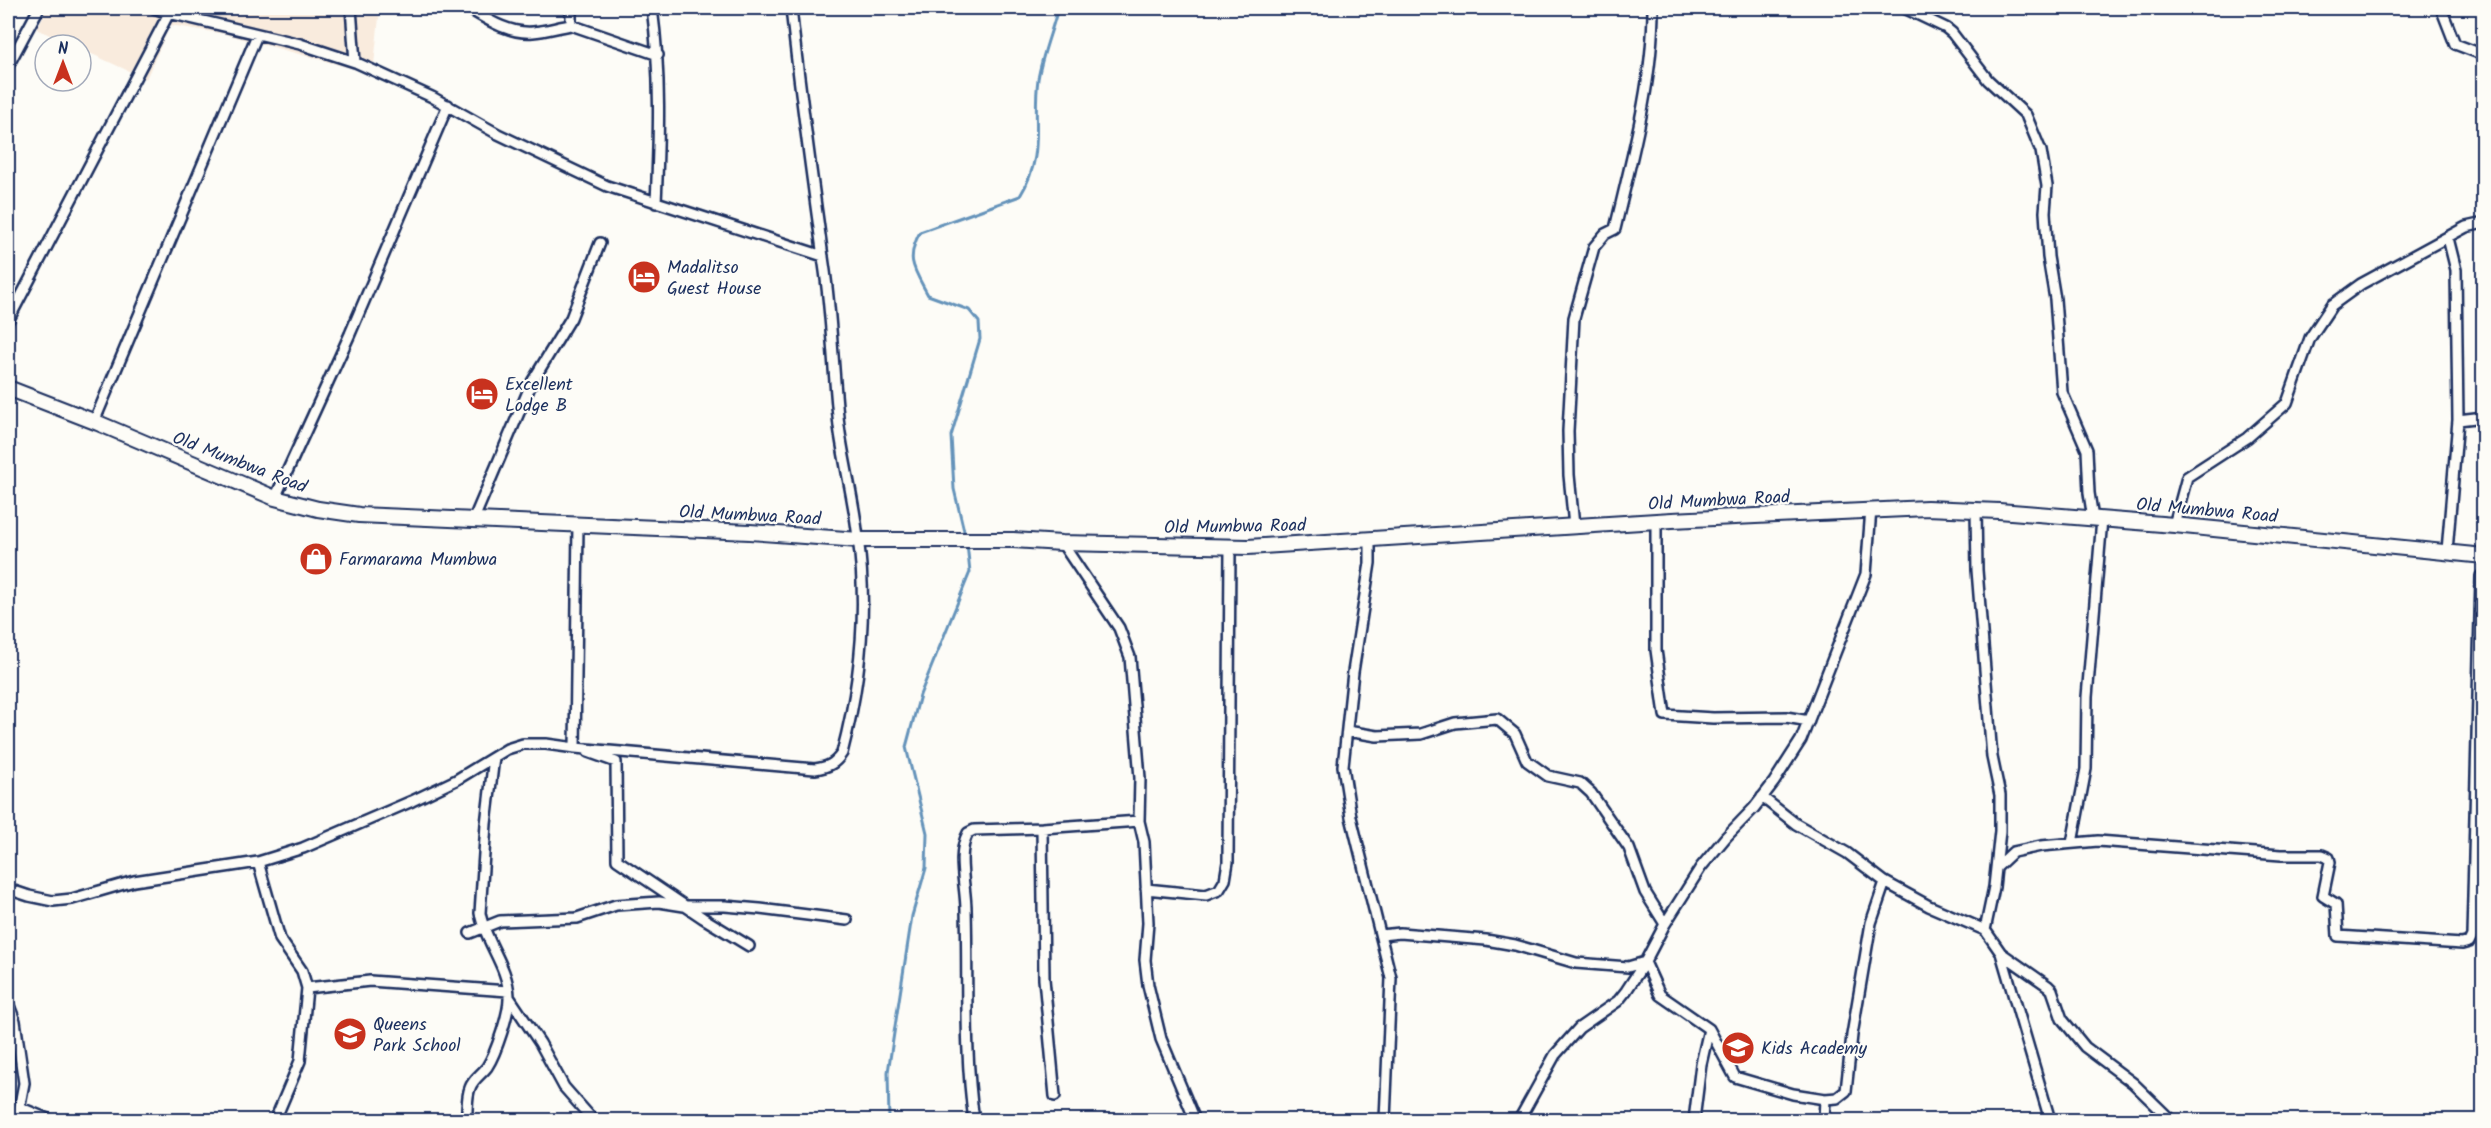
<svg xmlns="http://www.w3.org/2000/svg" width="2491" height="1128" font-family="Kalam,sans-serif">
  <rect width="100%" height="100%" fill="#fdfcf7"/>
  <filter id="ink" filterUnits="userSpaceOnUse"><feTurbulence type="fractalNoise" baseFrequency=".0167" numOctaves="2"/><feDisplacementMap in="SourceGraphic" scale="12" xChannelSelector="R" yChannelSelector="G"/><feConvolveMatrix kernelMatrix="1 2 1 2 8 2 1 2 1" color-interpolation-filters="sRGB"/></filter>
  <g filter="url(#ink)">
    <path fill="#f9ebdd" d="M 47,8 L 380,8 L 373,74 L 225,34 L 170,25 L 146,79 L 81,49 L 81,45 L 71,45 L 37,29 Z"/>
    <g fill="none" stroke-linecap="round" stroke-linejoin="round">
      <path stroke="#6593ba" stroke-width="3" d="M 965,535 L 954,489 L 951,436 L 980,339 L 979,322 L 969,310 L 928,295 C 914,269 905,260 920,232 L 1020,196 C 1046,154 1032,124 1038,79 C 1042,55 1052,31 1058,8
        M 889,1120 L 888,1072 L 912,916 L 926,868 L 927,833 L 906,747 L 920,695 L 970,572 L 967,544"/>
      <defs>
        <path id="street" d="M 154,8 L 169,13 L 300,44 L 355,62 L 432,97 L 498,134 L 607,186 L 823,256
          M 351,8 L 355,62
          M 468,8 C 488,20 509,34 533,32 C 546,31 558,27 571,25
          M 571,8 L 571,25 L 658,55
          M 652,8 C 661,73 659,137 656,203
          M 1904,8 L 1946,28 L 1952,33 L 1988,80 L 2026,115 L 2041,151 L 2047,186 L 2045,212 L 2048,257 L 2055,299 L 2062,392 L 2087,450 L 2089,493 L 2093,519
          M 2441,8 L 2455,44 L 2484,55
          M 8,66 L 39,8
          M 8,321 L 169,13
          M 2458,420 L 2484,417
          M 94,422 L 257,35
          M 275,498 L 350,334 L 448,105
          M 1976,510 L 1977,570 L 1992,757 L 2000,795 L 2000,831 L 1994,887 L 1985,930
          M 473,521 L 532,382 L 571,318 L 600,243
          M 1656,521 L 1656,650 L 1665,715 L 1713,718 L 1786,717 L 1809,721
          M 2174,525 L 2187,477 L 2247,438 L 2287,403 L 2310,338 L 2332,305 L 2361,284 L 2466,227 L 2484,223
          M 1574,526 L 1569,475 L 1568,431 L 1574,318 L 1594,247 L 1605,234 L 1615,229 C 1632,157 1653,82 1653,8
          M 1370,540 L 1370,563 L 1353,672 L 1343,766 L 1351,817 L 1391,978 L 1385,1120
          M 1062,543 L 1119,628 L 1130,657 L 1140,778 L 1139,821 L 1144,842 L 1148,923 L 1145,960 L 1148,985 L 1161,1039 L 1195,1120
          M 2447,551 L 2458,420 L 2456,270 L 2448,238
          M 1347,731 L 1377,736 L 1421,734 L 1455,723 L 1497,719 L 1515,734 L 1527,761 L 1548,776 L 1580,783 L 1591,793 L 1629,848 L 1645,892 L 1665,924
          M 575,748 L 815,769 C 828,767 835,764 842,753 C 860,684 868,609 858,538 C 854,500 844,464 839,426 C 833,372 832,317 824,264 C 812,178 800,93 791,8
          M 588,752 L 616,762 L 617,860 L 703,918 L 749,946
          M 1762,797 L 1796,824 L 1847,853 L 1885,882 L 1929,906 L 1985,930 L 2001,953 L 2050,1120
          M 1042,828 L 1044,979 L 1055,1096
          M 2072,843 L 2086,769 L 2087,697 L 2102,519
          M 258,862 L 280,939 L 302,971 L 307,988 L 300,1061 L 275,1120
          M 1997,867 L 2013,852 L 2041,846 L 2098,841 L 2281,855 L 2322,855 L 2329,858 L 2330,862 L 2323,896 L 2336,904 L 2338,936 L 2462,944 L 2469,942 L 2472,936 L 2481,576
          M 8,889 L 29,896 L 53,901 L 72,899 L 134,881 L 258,862 L 303,848 L 412,801 L 456,780 L 507,749 L 523,744 L 546,744 L 575,748 L 578,525
          M 1146,889 L 1206,895 L 1219,890 L 1225,880 L 1228,862 L 1230,546
          M 470,933 L 500,921 L 577,918 L 616,905 L 659,902 L 684,906 L 725,906 L 760,909 L 847,920
          M 1381,935 L 1400,933 L 1486,940 L 1515,945 L 1576,963 L 1628,967 L 1645,962 L 1660,995 L 1709,1029 L 1735,1077 L 1793,1094 L 1825,1099 L 1824,1120
          M 2001,953 L 2048,986 L 2052,990 L 2062,1019 L 2085,1047 L 2133,1083 L 2171,1120
          M 307,988 L 370,981 L 508,991
          M 509,997 L 540,1043 L 564,1087 L 593,1120
          M 8,1003 L 15,1021 L 24,1083 L 17,1120
          M 1825,1099 L 1837,1098 L 1846,1091 L 1852,1035 L 1871,923 L 1885,882
          M 21,1108 L 50,1120
          M 466,1120 C 468,1110 466,1098 470,1088 C 473,1079 481,1075 487,1067 C 496,1053 510,1012 509,996 C 508,966 485,942 480,913 L 486,824 L 494,757
          M 974,1120 C 964,1051 968,980 966,910 C 966,886 956,855 968,833 L 974,830 L 1042,828 L 1139,821
          M 1519,1120 L 1555,1055 L 1579,1028 L 1618,1001 L 1626,991 L 1645,962 L 1665,924 L 1701,867 L 1726,837 L 1754,808 L 1774,782 L 1801,740 L 1866,574 L 1871,509
          M 1694,1120 L 1701,1064 L 1709,1029"/>
        <path id="secondary" d="M 8,388 L 98,423 L 275,498 L 318,509 L 359,515 L 750,532 L 859,540 L 1013,540 L 1062,543 L 1248,547 L 1672,520 L 1927,508 L 1999,511 L 2174,525 L 2484,556"/>
      </defs>
      <use href="#street" stroke="#1b2f5e" stroke-width="14"/>
      <use href="#secondary" stroke="#1b2f5e" stroke-width="18"/>
      <use href="#street" stroke="#fdfcf7" stroke-width="9"/>
      <use href="#secondary" stroke="#fdfcf7" stroke-width="14"/>
    </g>
  </g>
  <defs>
    <symbol id="hotel-disc" viewBox="-11 -11 22 22"><circle r="9.5" fill="#c8321e" stroke="#fdfcf7"/><path d="M-6-4.5h1.5V1H6V5H4.5V3h-9V5H-6ZM-4 0a1.8 1.8 0 1 1 3.6 0ZM.5 0V-2.5h3Q6-2.5 6 0Z" fill="#fff"/></symbol>
    <symbol id="shop-disc" viewBox="-11 -11 22 22"><circle r="9.5" fill="#c8321e" stroke="#fdfcf7"/><path d="M-5-2.5h2.3a2.7 3.5 0 0 1 5.4 0H5L5.5 6h-11ZM-1.5-2.5h3a1.5 2.3 0 0 0-3 0Z" fill="#fff"/></symbol>
    <symbol id="school-disc" viewBox="-11 -11 22 22"><circle r="9.5" fill="#c8321e" stroke="#fdfcf7"/><path d="M0-5L7-2L0 1L-7-2ZM-4 1L0 2.5L4 1V4Q0 6-4 4Z" fill="#fff"/></symbol>
  </defs>
  <g fill-rule="evenodd">
    <use href="#hotel-disc" x="625" y="258" width="38" height="38"/>
    <use href="#hotel-disc" x="463" y="375" width="38" height="38"/>
    <use href="#shop-disc" x="297" y="540" width="38" height="38"/>
    <use href="#school-disc" x="331" y="1015" width="38" height="38"/>
    <use href="#school-disc" x="1719" y="1029" width="38" height="38"/>
  </g>
  <g text-anchor="middle" stroke-width="4.5" stroke-linejoin="round" paint-order="stroke">
    <g font-size="18" fill="#1b2f5e" stroke="#fdfcf7" text-anchor="start">
      <text x="667" y="273">Madalitso<tspan x="667" dy="21">Guest House</tspan></text>
      <text x="505" y="390">Excellent<tspan x="505" dy="21">Lodge B</tspan></text>
      <text x="339" y="565">Farmarama Mumbwa</text>
      <text x="373" y="1030">Queens<tspan x="373" dy="21">Park School</tspan></text>
      <text x="1761" y="1054">Kids Academy</text>
    </g>
    <g font-size="18" fill="#1b2f5e" stroke="#fdfcf7">
      <text transform="translate(240 462) rotate(21)" y="6">Old Mumbwa Road</text>
      <text transform="translate(1719 500) rotate(-3)" y="6">Old Mumbwa Road</text>
      <text transform="translate(2207 510) rotate(5)" y="6">Old Mumbwa Road</text>
      <text transform="translate(750 515) rotate(3)" y="6">Old Mumbwa Road</text>
      <text transform="translate(1235 526) rotate(-1)" y="6">Old Mumbwa Road</text>
    </g>
  </g>
  <rect width="2491" height="1128" fill="none" stroke="#fdfcf7" stroke-width="30"/>
  <rect x="15" y="15" width="2461" height="1098" fill="none" stroke="#1b2f5e" stroke-width="2" filter="url(#ink)"/>
  <g transform="translate(63 63)"><circle r="28" fill="#fdfcf7" stroke="#a3aaba" stroke-width="1.5"/>
  <path d="M0-4.5L10 22L0 15L-10 22Z" fill="#c8321e"/>
  <text y="-9" font-size="16" font-weight="bold" text-anchor="middle" fill="#1b2f5e">N</text>
  </g>
</svg>
